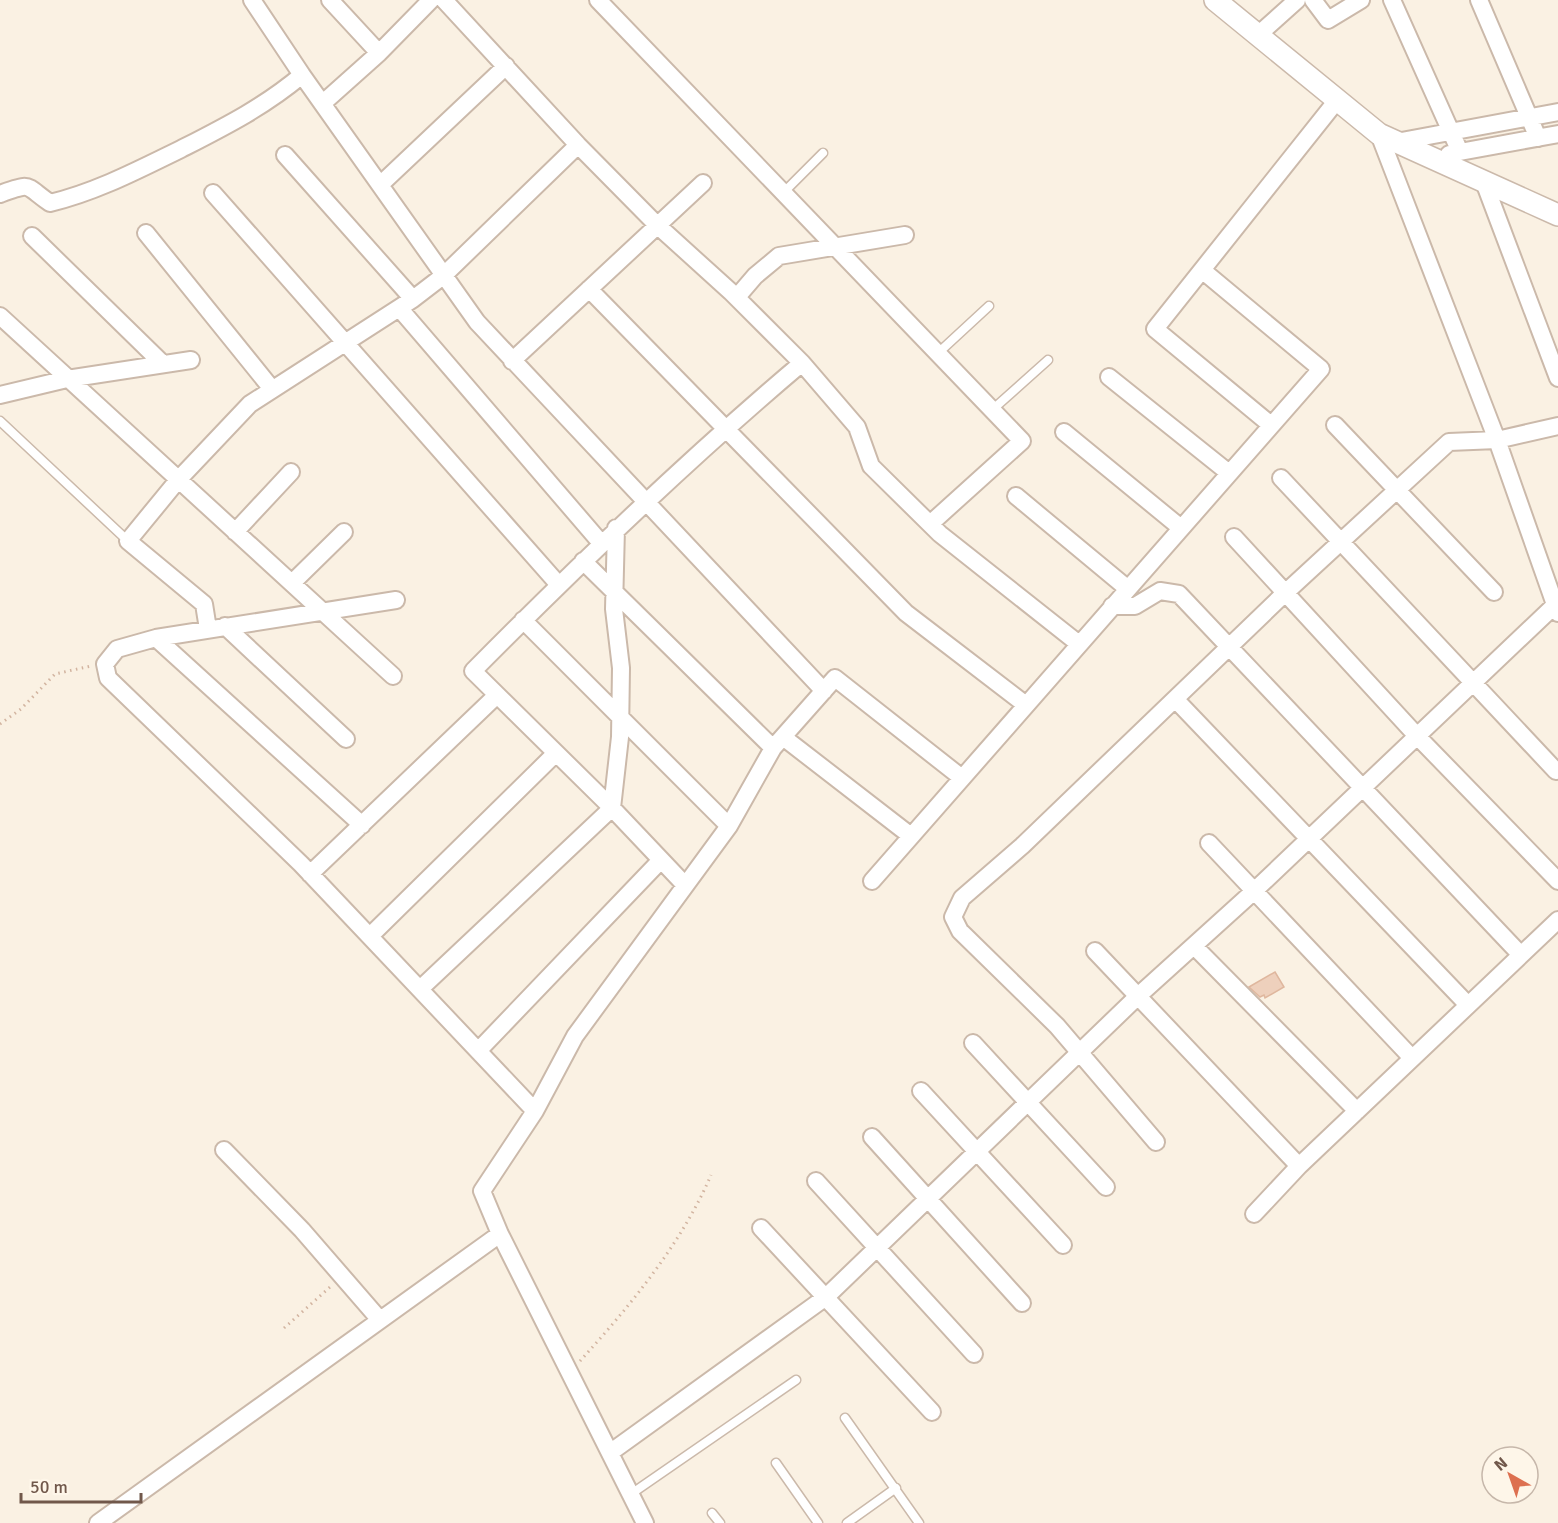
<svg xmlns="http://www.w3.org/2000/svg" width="1558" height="1523" font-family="Signika,sans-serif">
  <rect width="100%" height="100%" fill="#faf1e3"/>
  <path fill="#eed0bc" stroke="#dfb79e" stroke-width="1.5" d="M 1275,972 L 1284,987 L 1265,998 L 1264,995 L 1260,997 L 1249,987 Z"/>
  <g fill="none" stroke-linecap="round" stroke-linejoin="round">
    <defs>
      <path id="service" d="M 783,193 L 823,153
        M 937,354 L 989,306
        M 992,410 L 1048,360
        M 0,421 L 128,541
        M 845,1418 L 919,1523
        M 776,1463 L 818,1523
        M 631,1494 L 796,1380
        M 712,1513 L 720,1523
        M 847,1523 L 896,1488"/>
      <path id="minor" d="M 252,0 L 302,75 L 477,322 L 824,691
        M 330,0 L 379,53
        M 444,0 L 578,145 L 657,225 L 731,292 L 802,363 L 857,427 L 871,466 L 940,534 L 1079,644
        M 598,0 L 1022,441 L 930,524
        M 1313,0 L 1328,20 L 1361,0
        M 1392,0 L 1460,152
        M 1479,0 L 1538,138
        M 1258,35 L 1297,0
        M 323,103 L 379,53 L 431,0
        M 1379,134 L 1497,440 L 1558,613
        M 1396,142 L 1558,112
        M 1449,154 L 1558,134
        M 285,155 L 413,299
        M 1484,182 L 1558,378
        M 380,185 L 506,66
        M 213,193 L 559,585
        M 0,194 C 33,182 24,185 50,203 C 96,192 138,170 181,149 C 224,127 264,107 302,75
        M 146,233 L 272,389
        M 32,236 L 163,364
        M 589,289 L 906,613 L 1026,705
        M 737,297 L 755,276 L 779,256 L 905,235
        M 400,309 L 601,543
        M 0,316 L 393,676
        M 512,361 L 703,183
        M 1109,377 L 1229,473
        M 0,395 L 67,379 L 191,360
        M 1271,425 L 1155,329 L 1338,99
        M 1335,425 L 1494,592
        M 1064,432 L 1181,528
        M 1281,478 L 1556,771
        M 1016,496 L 1128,589
        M 235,532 L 291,472
        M 1234,537 L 1417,736 L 1558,881
        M 583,561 L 773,748
        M 292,583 L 344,532
        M 396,600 L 156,638 L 117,649 L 105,664 L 108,678 L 301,864 L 535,1111
        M 1112,606 L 1135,606 L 1160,591 L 1179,594 L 1521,955
        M 523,620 L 729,826
        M 225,626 L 346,739
        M 208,629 L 204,604 L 128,541 L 178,480 L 250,404 L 413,299 L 443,276 L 578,145
        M 156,638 L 362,825
        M 1176,700 L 1468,1005
        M 783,737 L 911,836
        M 1209,843 L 1412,1058
        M 310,874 L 497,695
        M 872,881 L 1321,369 L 1202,270
        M 685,885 L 612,808 L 473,671 C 579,564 687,460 802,363
        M 370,936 L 556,753
        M 1194,946 L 1357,1111
        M 1095,951 L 1299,1166
        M 420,989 L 612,808 L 620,737 L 621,668 L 614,609 L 616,528
        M 973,1043 L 1106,1187
        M 478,1051 L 661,860
        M 921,1091 L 1063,1245
        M 872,1137 L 1022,1303
        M 1156,1142 L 1057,1026 L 960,931 L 953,917 L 962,898 L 1022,846 L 1284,594 L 1449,442 L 1497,440 L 1558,426
        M 224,1150 L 302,1230 L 380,1320
        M 816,1181 L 974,1354
        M 1254,1214 L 1299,1166 L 1558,920
        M 761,1228 L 932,1412
        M 611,1452 L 826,1297 L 1138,996 L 1253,892 L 1555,605
        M 98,1523 L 500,1234
        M 645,1523 L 500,1234 L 482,1191 L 535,1111 L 575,1036 L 729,826 L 773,748 L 835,678 L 962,778"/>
      <path id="tertiary" d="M 1215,0 L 1379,134 L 1558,215"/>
    </defs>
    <use href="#service" stroke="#cbb9aa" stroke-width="11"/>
    <use href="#minor" stroke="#cbb9aa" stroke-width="20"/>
    <use href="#tertiary" stroke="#cbb9aa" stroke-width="24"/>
    <path stroke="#d2b4a0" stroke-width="3" stroke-dasharray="1.5 4.5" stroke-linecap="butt" d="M 0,724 L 21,709 L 55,674 L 91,666
      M 284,1328 L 330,1287
      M 580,1361 C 630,1306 682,1243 711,1175"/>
    <use href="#service" stroke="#fff" stroke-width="8"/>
    <use href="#minor" stroke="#fff" stroke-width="16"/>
    <use href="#tertiary" stroke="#fff" stroke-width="21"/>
  </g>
  <g transform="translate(1510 1475) rotate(320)"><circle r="28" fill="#fef6e9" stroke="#c6b7aa" stroke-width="1.5"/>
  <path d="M0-4.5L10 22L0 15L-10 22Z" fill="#dd7050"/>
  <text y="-9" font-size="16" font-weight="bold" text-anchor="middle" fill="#71584b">N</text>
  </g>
  <path d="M21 1493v9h120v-9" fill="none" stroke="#71584b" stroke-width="3"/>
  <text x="30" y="1493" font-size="18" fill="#71584b" stroke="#fef6e9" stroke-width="4.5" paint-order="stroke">50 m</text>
</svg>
